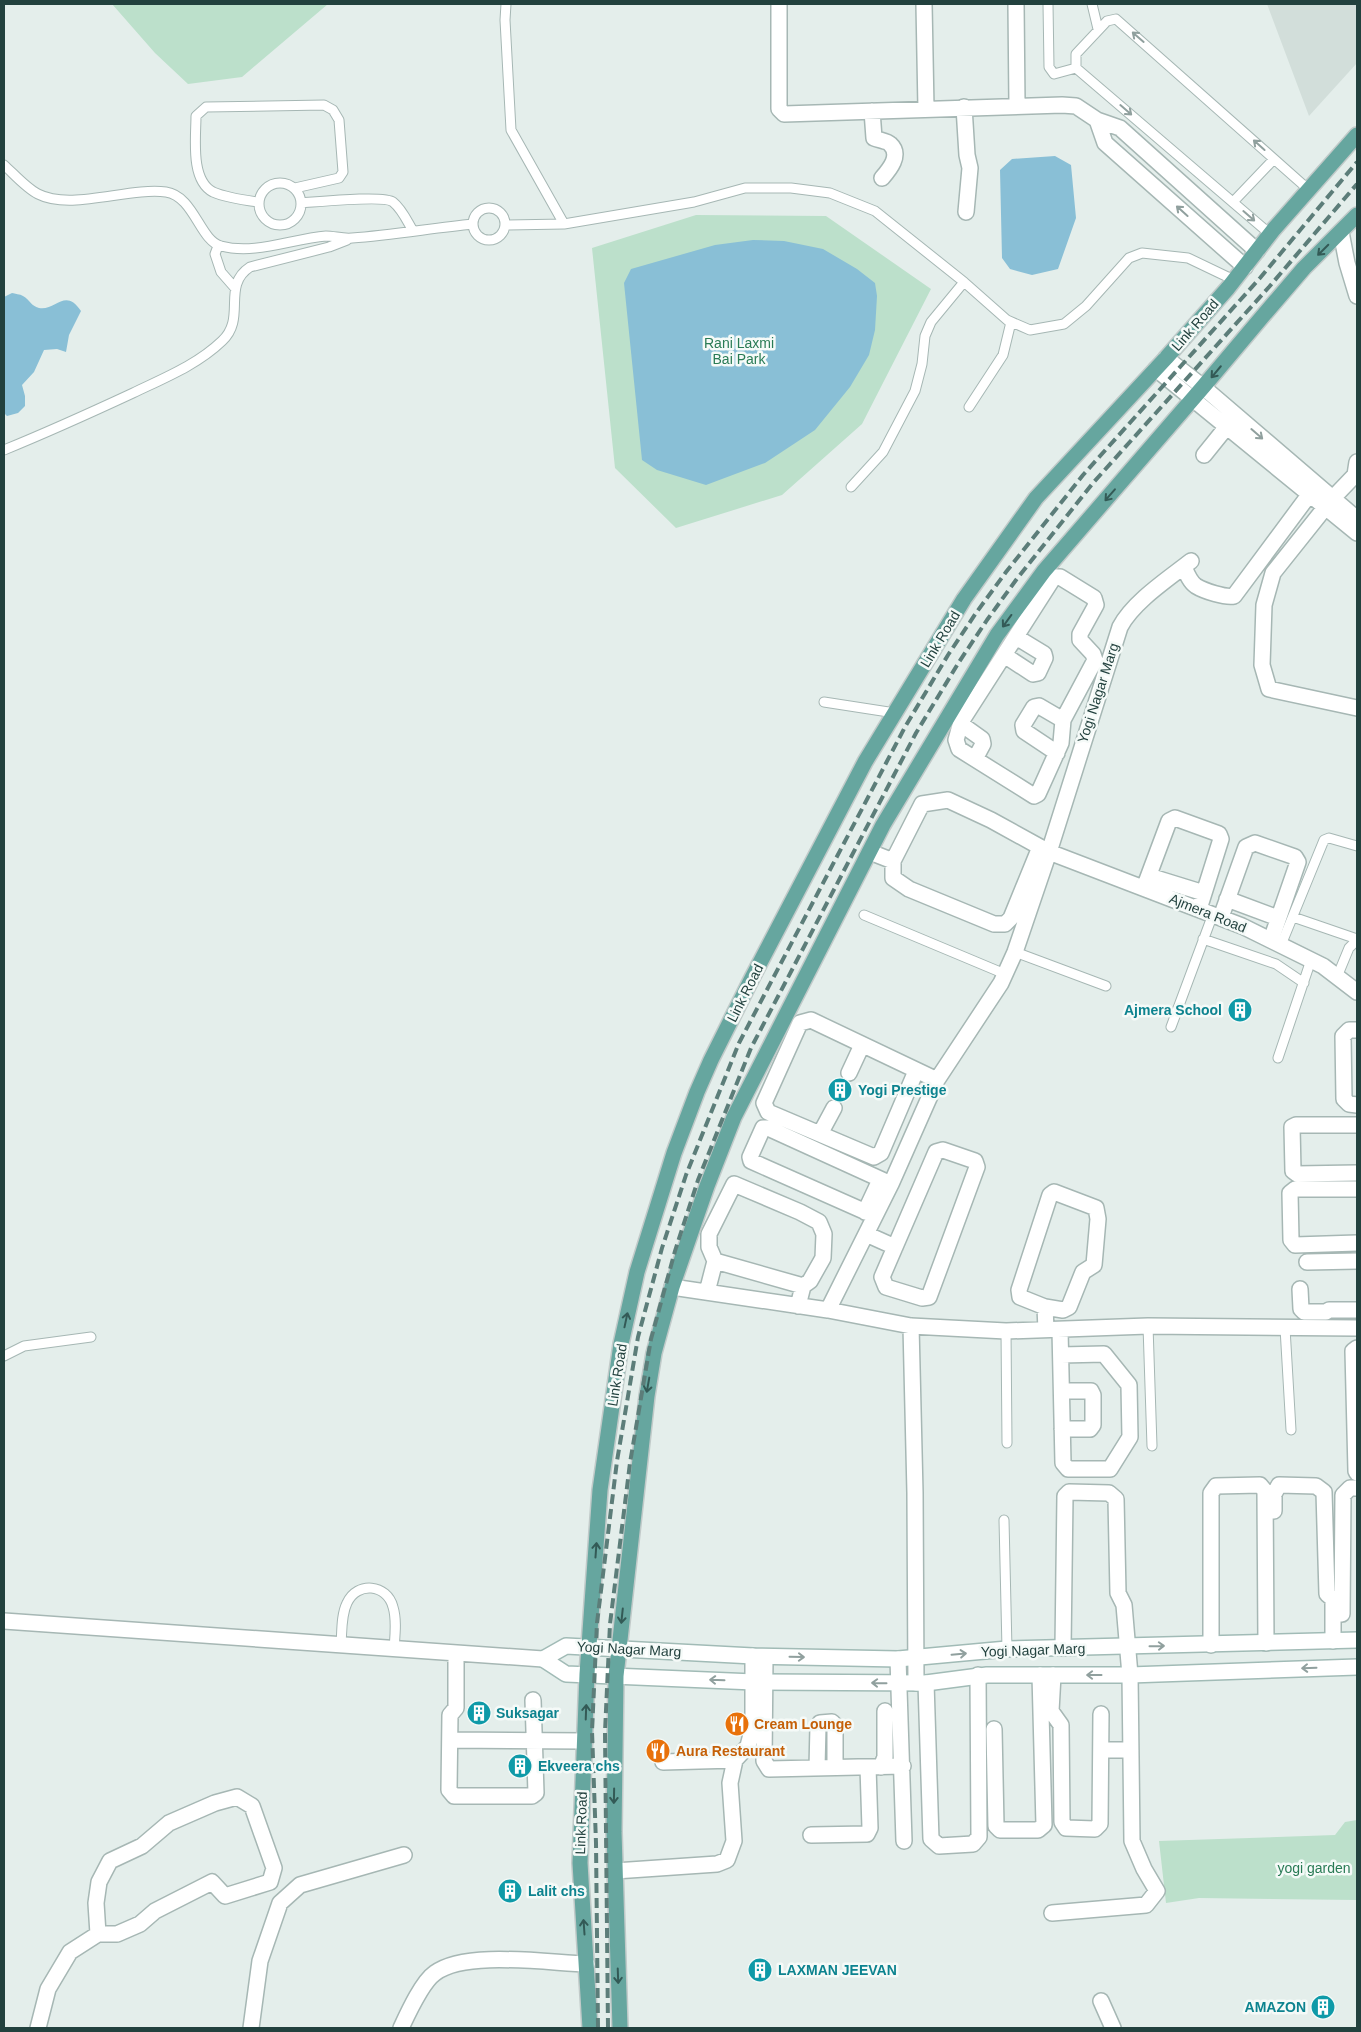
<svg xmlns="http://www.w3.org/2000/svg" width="1361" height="2032" font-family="Arial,sans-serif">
  <rect width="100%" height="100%" fill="#e4eeeb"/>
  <path fill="#d2deda" d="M 1267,4 L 1357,4 L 1357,63 L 1309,116 Z"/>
  <path fill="#bce0cb" d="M 112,4 L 328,4 L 242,77 L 188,84 L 155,53 Z
    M 696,215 L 826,216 L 931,289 L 862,424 L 782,495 L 676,528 L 615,468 L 592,248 Z
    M 1357,1820 L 1357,1900 L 1199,1898 L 1166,1903 L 1159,1841 L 1335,1835 L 1345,1822 Z"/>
  <path fill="#89bfd6" d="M 1055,156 L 1071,165 L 1076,218 L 1058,269 L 1032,275 L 1010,269 L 1002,258 L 1000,170 L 1012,159 Z
    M 753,240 L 784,241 L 823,249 L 857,269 L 875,283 L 877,296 L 875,330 L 869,355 L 850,387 L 815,430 L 765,463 L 706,485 L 657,470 L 642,460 L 624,283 L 631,269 L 715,245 Z
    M 12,293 C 15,294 20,294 23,296 C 30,300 31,306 39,308 C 56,311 65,287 81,311 L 69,335 L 66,352 L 57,349 L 44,350 L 34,372 L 22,385 L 25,396 L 25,406 L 18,413 L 7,416 L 4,413 L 4,297 Z"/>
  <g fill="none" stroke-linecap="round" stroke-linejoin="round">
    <defs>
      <path id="lane" d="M 506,4 L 505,20 L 511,130 L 564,224
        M 1048,4 L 1049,67 L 1054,74 L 1076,68
        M 1092,4 L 1098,29
        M 4,165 C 14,174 26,188 38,194 C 71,211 129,187 166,192 C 194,196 200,241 221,246 C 255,255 291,239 326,236 C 334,236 343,239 352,238 C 392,235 433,228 473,224
        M259 204a21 21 0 1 1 42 0a21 21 0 1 1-42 0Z
        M 258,202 C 243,200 227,198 213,192 C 190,180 196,137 196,116 L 206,107 L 324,105 L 333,110 L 339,120 L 343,172 L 339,178 L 295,188
        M 1233,202 L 1274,159
        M 301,203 C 317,202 384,195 393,202 C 402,209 407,221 413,231
        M473 224a16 16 0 1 1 32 0a16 16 0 1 1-32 0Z
        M 505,225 L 564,224 L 694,202 L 745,188 L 791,188 L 830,193 L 875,211 L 964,282 L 1007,320 L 1030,330 L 1064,324 L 1086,306 L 1129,258 L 1142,253 L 1188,258 L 1234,280
        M 1270,234 L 1076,68 L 1076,54 L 1107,21 L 1116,19 L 1309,190
        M 218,246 L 215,254 L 221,272 L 235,288
        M 969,407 L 1003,355 L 1011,322
        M 4,450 C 48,432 90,413 133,393 C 164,378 197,365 222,341 C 247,318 221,286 250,267 L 329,247 L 347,240
        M 851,487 L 883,452 L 915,391 L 922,364 L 925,336 L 931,322 L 964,282
        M 824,702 L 895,713
        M 864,915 L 1005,974
        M 1293,917 L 1357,939
        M 1203,939 L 1276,964 L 1304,983
        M 1281,945 L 1324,840 L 1329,838 L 1357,846
        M 1015,952 L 1106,986
        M 1337,977 L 1349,948 L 1357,940
        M 1171,1027 L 1213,914
        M 1278,1058 L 1311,960
        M 1148,1326 L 1152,1446
        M 1285,1328 L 1291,1430
        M 1006,1331 L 1007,1443
        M 4,1356 L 24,1346 L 91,1337
        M 1004,1520 L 1007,1649
        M 341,1645 C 342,1632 341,1615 347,1603 C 357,1581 387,1584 393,1607 C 397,1620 395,1635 394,1649"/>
      <path id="street" d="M 779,4 L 779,109 L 784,114 L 1062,105 L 1076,106 L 1097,120 L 1120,128 L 1257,251
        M 924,4 L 926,109
        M 1016,4 L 1017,105
        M 964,107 L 967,155 L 970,168 L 966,212
        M 872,111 L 874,138 C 879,140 887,141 890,144 C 902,155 889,170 882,178
        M 1097,120 L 1105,143 L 1245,267
        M 1341,232 L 1347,263 L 1357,296
        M 1166,358 L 1203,387 L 1357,519
        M 1156,369 L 1357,533
        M 1204,455 L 1233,419
        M 1357,462 L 1355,475 L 1332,499 L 1273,573 L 1264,605 L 1262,665 L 1269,689 L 1357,708
        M 1184,567 C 1187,574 1190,582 1196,586 C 1204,591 1226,598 1234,596 L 1309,495
        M 1054,577 L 1060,577 L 1094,598 L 1096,605 L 1080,634 L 1080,640 L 1093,654 L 1095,660 L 1063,720 L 1061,743 L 1038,794 L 1034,796 L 959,749 L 956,740 L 961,722 Z
        M 1004,655 L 1033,674 L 1038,673 L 1045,658 L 1044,654 L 1016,637
        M 961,724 L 982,739 L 983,744 L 975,759
        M 1057,753 L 1024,731 L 1023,725 L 1034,707 L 1039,706 L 1063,720
        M 1040,847 L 1011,918 L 1005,924 L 994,924 L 909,889 L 893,878 L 893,861 L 922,804 L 948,800 L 991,820 L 1040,847 L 1049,852 L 1242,926 L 1323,966 L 1357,992
        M 870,852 L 893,861
        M 1149,876 L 1204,893
        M 1144,888 L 1169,821 L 1175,818 L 1219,834 L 1221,839 L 1199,909
        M 1227,899 L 1278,918
        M 1221,917 L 1246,847 L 1255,843 L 1295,857 L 1298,862 L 1271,940
        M 1357,1030 L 1349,1030 L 1343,1036 L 1344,1099 L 1349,1104 L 1357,1105
        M 916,1071 L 881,1153 L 874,1157 L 768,1112 L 764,1103 L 800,1023 L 811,1020 L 937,1080
        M 849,1073 L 862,1045
        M 1357,1125 L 1296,1125 L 1292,1127 L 1293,1171 L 1297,1174 L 1357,1173
        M 820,1134 L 834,1108
        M 943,1150 L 975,1161 L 977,1167 L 929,1297 L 922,1298 L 886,1287 L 882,1277 L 936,1152 Z
        M 1357,1189 L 1295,1189 L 1290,1193 L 1291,1240 L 1295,1245 L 1357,1243
        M 865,1212 L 880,1180
        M 875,1216 L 751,1161 L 750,1157 L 763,1128 L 768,1128 L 891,1184
        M 866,1234 L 895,1247
        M 715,1261 L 803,1286
        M 1307,1262 L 1357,1261
        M 672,1287 L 828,1310 L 911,1326 L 1006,1331 L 1148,1326 L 1357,1328
        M 1300,1289 L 1301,1309 L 1304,1312 L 1326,1312 L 1329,1310 L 1357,1310
        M 707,1292 L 715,1261 L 709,1247 L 709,1234 L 734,1184 L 800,1212 L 819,1222 L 824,1234 L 823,1258 L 810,1281 L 803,1286 L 798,1306
        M 1045,1307 L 1063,1310 L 1069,1307 L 1083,1272 L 1094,1265 L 1098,1219 L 1096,1208 L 1054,1192 L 1050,1195 L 1019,1290 L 1020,1297 L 1045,1307 L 1046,1330
        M 828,1310 L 891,1184 L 937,1080 L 1001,983 L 1015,952 L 1049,852 L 1120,627 C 1133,602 1168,579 1191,561
        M 911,1326 L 915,1493 L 916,1683
        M 1060,1330 L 1063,1463 L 1068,1469 L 1110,1469 L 1130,1437 L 1129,1385 L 1104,1354 L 1061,1355
        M 1357,1348 L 1353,1351 L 1356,1471 L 1357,1473
        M 1062,1391 L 1091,1391 L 1093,1395 L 1093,1425 L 1090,1429 L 1062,1429
        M 1274,1511 L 1274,1494 L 1279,1485 L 1316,1486 L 1324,1492 L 1327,1594 L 1333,1599 L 1333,1641
        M 1342,1614 L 1343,1495 L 1350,1488 L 1357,1488
        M 4,1621 L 543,1659
        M 1211,1645 L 1211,1493 L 1216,1486 L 1260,1485 L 1265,1491 L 1266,1643
        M 456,1653 L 456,1708 L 450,1715 L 449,1790 L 454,1796 L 532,1796 L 536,1793 L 533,1700
        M 765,1657 L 764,1761 L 769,1769 L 903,1766
        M 898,1659 L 904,1841
        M 1053,1675 L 1051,1711 L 1061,1725 L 1062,1822 L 1066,1828 L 1095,1829 L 1100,1824 L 1101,1714
        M 926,1683 L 931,1839 L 939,1846 L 973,1844 L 979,1837 L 978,1675
        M 994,1729 L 996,1826 L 1000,1830 L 1038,1830 L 1044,1825 L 1040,1675
        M 450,1740 L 585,1741
        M 1101,1750 L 1131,1750
        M 663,1762 L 735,1760
        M 881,1767 L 885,1757 L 885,1711
        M 817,1768 L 818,1726 L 820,1723 L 832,1722 L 835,1725 L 835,1767
        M 811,1835 L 867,1834 L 870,1828 L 868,1767
        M 615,1871 L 717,1864 L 727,1860 L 734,1841 L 730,1783 L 735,1760 L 748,1746 L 753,1727 L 753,1656
        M 1052,1913 L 1146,1905 L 1157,1891 L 1144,1869 L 1132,1841 L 1130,1675 L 1124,1605 L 1118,1593 L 1116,1499 L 1109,1493 L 1069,1492 L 1065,1496 L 1063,1648
        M 1101,2001 L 1113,2028
        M 38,2028 L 48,1989 L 70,1952 L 98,1934 L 96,1903 L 99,1882 L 110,1861 L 142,1846 L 169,1823 L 215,1803 L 237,1797 L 252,1806 L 274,1868 L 270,1882 L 225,1896 L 212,1882 L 155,1911 L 140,1924 L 117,1934 L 98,1934
        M 251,2028 L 260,1961 L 280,1903 L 300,1885 L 404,1855
        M 401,2028 C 408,2013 422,1982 435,1973 C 465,1950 549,1963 587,1964"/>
      <path id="secondary" d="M 1357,1640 L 1007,1649 L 898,1659 L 753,1656 L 566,1646 L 543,1659 L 566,1674 L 754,1682 L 926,1683 L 987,1675 L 1130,1675 L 1357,1667"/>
      <path id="primary" d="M 590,2028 L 580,1863 L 587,1674 L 600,1490 L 621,1344 L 637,1272 L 674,1153 L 697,1092 L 711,1060 L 752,978 L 865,762 L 964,599 L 1036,498 L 1166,358 L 1228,288 L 1274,229 L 1357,135
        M 620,2028 L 614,1832 L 616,1676 L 647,1396 L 654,1353 L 672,1287 L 707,1186 L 734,1117 L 883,825 L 997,635 L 1044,571 L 1203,387 L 1262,317 L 1304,268 L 1357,215"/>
    </defs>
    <use href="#lane" stroke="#a6b7b4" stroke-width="11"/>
    <use href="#street" stroke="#a6b7b4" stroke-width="18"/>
    <use href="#secondary" stroke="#a1bbb6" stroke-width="18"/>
    <use href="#primary" stroke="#c1cac9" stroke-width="18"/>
    <use href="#lane" stroke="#fff" stroke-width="9"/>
    <use href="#street" stroke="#fff" stroke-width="15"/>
    <use href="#secondary" stroke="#fff" stroke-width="15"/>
    <use href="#primary" stroke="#66a69f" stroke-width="15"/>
    <path stroke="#5c7d79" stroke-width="4" stroke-dasharray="10 5" stroke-linecap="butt" d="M 598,2028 L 596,1843 L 592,1731 L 597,1623 L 617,1461 L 638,1337 L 662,1248 L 686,1175 L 739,1043 L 905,727 L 948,655 L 976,613 L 1006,572 L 1083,475 L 1260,278 L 1357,162
      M 608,2028 L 605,1732 L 610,1624 L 630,1463 L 651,1339 L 675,1251 L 698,1180 L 751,1048 L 916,733 L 959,662 L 987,620 L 1016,580 L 1093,483 L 1269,287 L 1357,184"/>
  </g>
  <defs><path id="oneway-shaft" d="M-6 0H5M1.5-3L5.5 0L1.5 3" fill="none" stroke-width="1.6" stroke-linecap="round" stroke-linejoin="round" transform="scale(1.25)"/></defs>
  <g stroke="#90a09e">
    <use href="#oneway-shaft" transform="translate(1138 37) rotate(-139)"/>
    <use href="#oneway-shaft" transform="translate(1126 110) rotate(41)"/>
    <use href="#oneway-shaft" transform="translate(1259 145) rotate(-138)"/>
    <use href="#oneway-shaft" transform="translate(1182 211) rotate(-138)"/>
    <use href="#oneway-shaft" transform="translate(1249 216) rotate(41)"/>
    <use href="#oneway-shaft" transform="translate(1257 434) rotate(41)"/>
    <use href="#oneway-shaft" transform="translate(1157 1646) rotate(-1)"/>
    <use href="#oneway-shaft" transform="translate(959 1654) rotate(-5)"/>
    <use href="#oneway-shaft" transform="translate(797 1657) rotate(1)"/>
    <use href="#oneway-shaft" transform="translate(1309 1668) rotate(178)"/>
    <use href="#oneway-shaft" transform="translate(1094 1675) rotate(180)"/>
    <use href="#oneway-shaft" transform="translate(717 1680) rotate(-178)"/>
    <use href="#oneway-shaft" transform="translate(879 1683) rotate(-179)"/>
  </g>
  <g stroke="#335a56">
    <use href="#oneway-shaft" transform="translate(1323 250) rotate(135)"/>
    <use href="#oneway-shaft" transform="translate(1216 372) rotate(130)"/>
    <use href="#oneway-shaft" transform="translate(1110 495) rotate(131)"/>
    <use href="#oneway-shaft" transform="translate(1007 621) rotate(126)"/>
    <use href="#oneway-shaft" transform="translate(626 1320) rotate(-78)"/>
    <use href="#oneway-shaft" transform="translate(648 1385) rotate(100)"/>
    <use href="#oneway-shaft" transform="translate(596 1550) rotate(-86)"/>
    <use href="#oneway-shaft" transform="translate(622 1616) rotate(96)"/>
    <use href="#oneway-shaft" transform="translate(586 1712) rotate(-88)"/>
    <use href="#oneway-shaft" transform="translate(614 1796) rotate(91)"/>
    <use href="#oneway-shaft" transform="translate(584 1927) rotate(-94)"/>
    <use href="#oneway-shaft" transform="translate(618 1976) rotate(88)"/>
  </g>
  <defs>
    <symbol id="building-disc" viewBox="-11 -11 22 22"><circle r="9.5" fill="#0f9aa8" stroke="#f5faf8"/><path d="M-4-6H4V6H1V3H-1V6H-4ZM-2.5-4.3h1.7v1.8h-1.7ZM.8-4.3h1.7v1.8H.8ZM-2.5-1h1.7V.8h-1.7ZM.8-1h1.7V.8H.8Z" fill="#fff"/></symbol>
    <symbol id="restaurant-disc" viewBox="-11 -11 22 22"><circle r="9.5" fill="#e8710a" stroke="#f5faf8"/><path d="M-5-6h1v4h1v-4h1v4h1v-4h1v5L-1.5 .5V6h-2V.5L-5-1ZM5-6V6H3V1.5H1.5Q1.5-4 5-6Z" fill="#fff"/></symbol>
  </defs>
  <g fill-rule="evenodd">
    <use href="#building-disc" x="1226" y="996" width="28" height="28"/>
    <use href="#building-disc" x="826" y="1076" width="28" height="28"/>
    <use href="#building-disc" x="465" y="1699" width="28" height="28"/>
    <use href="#restaurant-disc" x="723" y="1710" width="28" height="28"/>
    <use href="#restaurant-disc" x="644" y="1737" width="28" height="28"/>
    <use href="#building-disc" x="506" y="1752" width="28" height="28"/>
    <use href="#building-disc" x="496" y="1877" width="28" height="28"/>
    <use href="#building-disc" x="746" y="1956" width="28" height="28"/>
    <use href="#building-disc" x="1309" y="1993" width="28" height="28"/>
  </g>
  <g text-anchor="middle" stroke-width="5" stroke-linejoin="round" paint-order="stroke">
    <g font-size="14" fill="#22413e" stroke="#f5faf8">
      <text transform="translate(1195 325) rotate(-49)" y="5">Link Road</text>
      <text transform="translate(940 639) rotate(-59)" y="5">Link Road</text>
      <text transform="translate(1098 693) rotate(-72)" y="5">Yogi Nagar Marg</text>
      <text transform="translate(1208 913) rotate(22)" y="5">Ajmera Road</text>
      <text transform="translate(745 993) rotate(-63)" y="5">Link Road</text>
      <text transform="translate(617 1375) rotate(-81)" y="5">Link Road</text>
      <text transform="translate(629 1649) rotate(3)" y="5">Yogi Nagar Marg</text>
      <text transform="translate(1033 1650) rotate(-2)" y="5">Yogi Nagar Marg</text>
      <text transform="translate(581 1823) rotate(-88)" y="5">Link Road</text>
    </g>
    <g font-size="14" fill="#297b55" stroke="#f5faf8">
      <text x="739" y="348">Rani Laxmi<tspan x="739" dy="16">Bai Park</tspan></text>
      <text x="1314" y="1873">yogi garden</text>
    </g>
    <g font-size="14" font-weight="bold" fill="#0d838f" stroke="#f5faf8" text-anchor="start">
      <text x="1222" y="1015" text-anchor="end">Ajmera School</text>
      <text x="858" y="1095">Yogi Prestige</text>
      <text x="496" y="1718">Suksagar</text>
      <text x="538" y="1771">Ekveera chs</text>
      <text x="528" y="1896">Lalit chs</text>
      <text x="778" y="1975">LAXMAN JEEVAN</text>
      <text x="1306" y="2012" text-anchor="end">AMAZON</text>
    </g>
    <g font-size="14" font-weight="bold" fill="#c56008" stroke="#f5faf8" text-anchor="start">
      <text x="754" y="1729">Cream Lounge</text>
      <text x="676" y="1756">Aura Restaurant</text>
    </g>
  </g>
  <rect width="1361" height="2032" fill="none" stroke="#22413e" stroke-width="10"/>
</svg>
